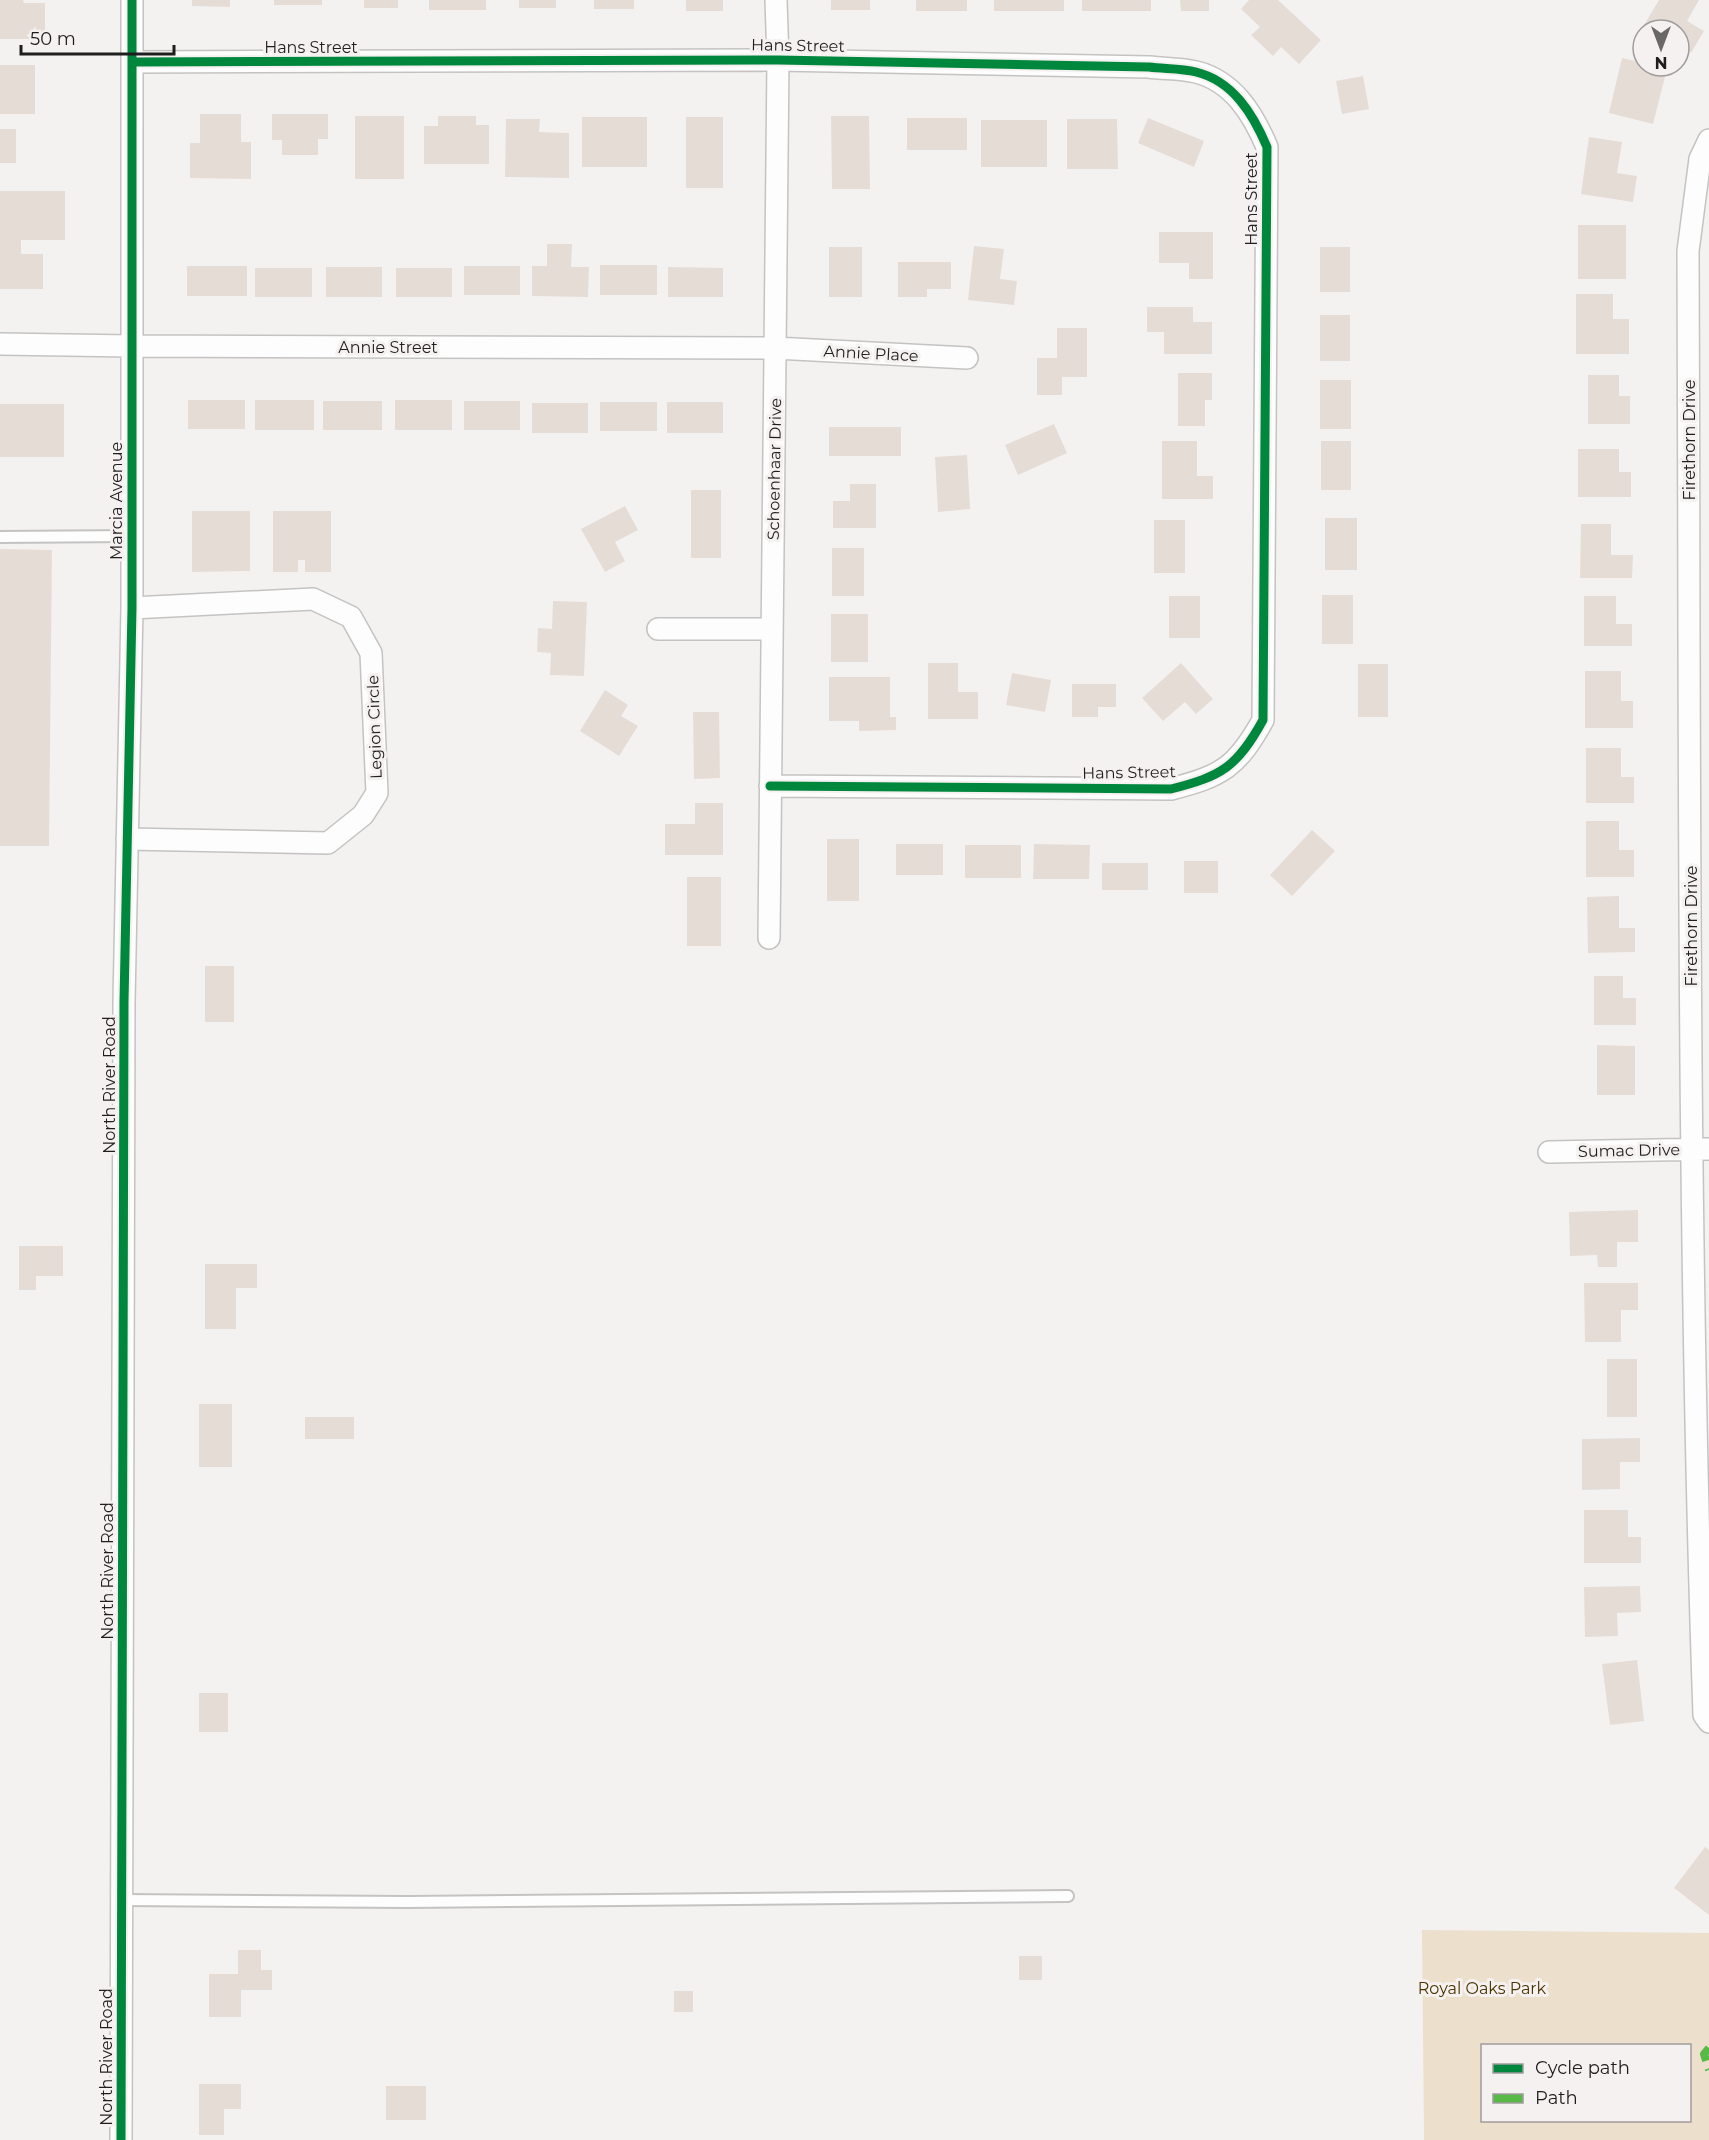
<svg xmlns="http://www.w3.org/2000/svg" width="1709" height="2140" font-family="Montserrat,sans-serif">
  <rect width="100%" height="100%" fill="#f4f2f1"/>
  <path fill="#ece0cd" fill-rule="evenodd" d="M 1422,1930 L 1709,1933 L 1709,2140 L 1424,2140 ZM 1482,2046 L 1690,2046 L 1690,2120 L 1482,2120 Z"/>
  <path fill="#e5dcd6" d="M 0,0 L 23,0 L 24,3 L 45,3 L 45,39 L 0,39 Z
    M 192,0 L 230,0 L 230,7 L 192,6 Z
    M 274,0 L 322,0 L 322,5 L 274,5 Z
    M 364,0 L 398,0 L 398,8 L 364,8 Z
    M 429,0 L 486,0 L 486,10 L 429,10 Z
    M 519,0 L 556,0 L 556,8 L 519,8 Z
    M 594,0 L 634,0 L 634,9 L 594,9 Z
    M 686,0 L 723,0 L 723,11 L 686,11 Z
    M 831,0 L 870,0 L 870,10 L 831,10 Z
    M 916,0 L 967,0 L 967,11 L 916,11 Z
    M 994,0 L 1064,0 L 1064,11 L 994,11 Z
    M 1082,0 L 1151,0 L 1151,11 L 1082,11 Z
    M 1180,0 L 1209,0 L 1209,11 L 1181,11 Z
    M 1249,0 L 1278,0 L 1321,40 L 1299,64 L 1281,47 L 1273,56 L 1251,35 L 1260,27 L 1241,9 Z
    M 1659,0 L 1699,0 L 1687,21 L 1704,31 L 1691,53 L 1679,46 L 1679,30 L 1652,30 L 1644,25 Z
    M 1622,58 L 1643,63 L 1643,66 L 1667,69 L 1653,124 L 1609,113 Z
    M 0,65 L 35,65 L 35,114 L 0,114 Z
    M 1363,76 L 1369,109 L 1342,114 L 1336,81 Z
    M 200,114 L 241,114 L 241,142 L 251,142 L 251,179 L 190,178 L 190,143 L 200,143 Z
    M 272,114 L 328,114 L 328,139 L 318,139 L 318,155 L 282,155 L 282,140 L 272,140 Z
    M 355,116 L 404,116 L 404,179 L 355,179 Z
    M 438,116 L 476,116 L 476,125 L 489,125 L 489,164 L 424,164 L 424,126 L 438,126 Z
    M 831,116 L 869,116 L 870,189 L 832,189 Z
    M 582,117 L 647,117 L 647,167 L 582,167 Z
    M 686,117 L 723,117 L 723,188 L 686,188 Z
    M 907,118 L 967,118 L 967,150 L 907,150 Z
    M 1148,118 L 1204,141 L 1194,167 L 1138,143 Z
    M 506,119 L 540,119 L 539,132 L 569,133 L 569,178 L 505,177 Z
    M 1067,119 L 1117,119 L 1118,169 L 1067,169 Z
    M 981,120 L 1047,120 L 1047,167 L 981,167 Z
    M 0,129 L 16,129 L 16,163 L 0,163 Z
    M 1589,137 L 1622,142 L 1617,173 L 1637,176 L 1633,202 L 1581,194 Z
    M 0,191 L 65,191 L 65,240 L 21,240 L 21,254 L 43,254 L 43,289 L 0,289 Z
    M 1578,225 L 1626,225 L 1626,279 L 1578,279 Z
    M 1159,232 L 1213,232 L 1213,279 L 1189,279 L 1189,263 L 1159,263 Z
    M 547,244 L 572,244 L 571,267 L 589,267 L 588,297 L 532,296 L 532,266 L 547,266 Z
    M 974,246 L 1004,249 L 1000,279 L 1017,281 L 1014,305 L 968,300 Z
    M 829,247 L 862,247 L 862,297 L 829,297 Z
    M 1320,247 L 1350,247 L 1350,292 L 1320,292 Z
    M 898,262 L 951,262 L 951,289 L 927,289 L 927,297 L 898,297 Z
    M 600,265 L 657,265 L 657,295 L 600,295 Z
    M 187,266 L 247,266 L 247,296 L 187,296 Z
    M 464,266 L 520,266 L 520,295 L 464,295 Z
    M 326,267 L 382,267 L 382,297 L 326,297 Z
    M 668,267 L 723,268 L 723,297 L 668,297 Z
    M 255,268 L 312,268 L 312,297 L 255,297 Z
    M 396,268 L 452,268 L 452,297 L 396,297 Z
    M 1576,294 L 1613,294 L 1613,319 L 1629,319 L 1629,354 L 1576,354 Z
    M 1147,307 L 1193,307 L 1193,322 L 1212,322 L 1212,354 L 1164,354 L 1164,332 L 1147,332 Z
    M 1320,315 L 1350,315 L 1350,361 L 1320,361 Z
    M 1057,328 L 1087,328 L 1087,377 L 1062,377 L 1062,395 L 1037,395 L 1037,358 L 1057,358 Z
    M 1178,373 L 1212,373 L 1212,400 L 1205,400 L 1205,426 L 1178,426 Z
    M 1588,375 L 1619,375 L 1619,396 L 1630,396 L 1630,424 L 1588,424 Z
    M 1320,380 L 1351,380 L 1351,429 L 1320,429 Z
    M 188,400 L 245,400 L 245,429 L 188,429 Z
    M 255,400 L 314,400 L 314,430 L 255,430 Z
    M 395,400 L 452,400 L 452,430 L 395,430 Z
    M 323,401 L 382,401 L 382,430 L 323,430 Z
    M 464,401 L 520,401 L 520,430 L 464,430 Z
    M 600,402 L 657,402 L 657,431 L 600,431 Z
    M 667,402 L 723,402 L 723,433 L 667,433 Z
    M 532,403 L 588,403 L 588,433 L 532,433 Z
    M 0,404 L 64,404 L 64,457 L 0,457 Z
    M 1054,424 L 1067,453 L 1018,475 L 1005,445 Z
    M 829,427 L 901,427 L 901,456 L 829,456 Z
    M 1162,441 L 1197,441 L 1197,476 L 1213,476 L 1213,499 L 1162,499 Z
    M 1321,441 L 1351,441 L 1351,490 L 1321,490 Z
    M 1578,449 L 1619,449 L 1619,472 L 1631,472 L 1631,497 L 1578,497 Z
    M 967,455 L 970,509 L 938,512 L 935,457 Z
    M 850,484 L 876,484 L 876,528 L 833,528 L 833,501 L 850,501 Z
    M 691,490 L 721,490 L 721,558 L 691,558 Z
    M 625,506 L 638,530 L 615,542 L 625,561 L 605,572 L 581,529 Z
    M 192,511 L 250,511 L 250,571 L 192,572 Z
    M 273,511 L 331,511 L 331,572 L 305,572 L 305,560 L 298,560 L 298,572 L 273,572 Z
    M 1325,518 L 1357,518 L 1357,570 L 1325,570 Z
    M 1154,520 L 1185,520 L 1185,573 L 1154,573 Z
    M 1581,524 L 1611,524 L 1611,555 L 1633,555 L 1632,578 L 1580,578 Z
    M 832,548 L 864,548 L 864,596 L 832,596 Z
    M 0,549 L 52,550 L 49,846 L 0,846 Z
    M 1322,595 L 1353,595 L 1353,644 L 1322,644 Z
    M 1169,596 L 1200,596 L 1200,638 L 1169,638 Z
    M 1584,596 L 1616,596 L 1616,624 L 1632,624 L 1632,646 L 1584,646 Z
    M 553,601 L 587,602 L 584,676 L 550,675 L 551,653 L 537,652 L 538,628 L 552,629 Z
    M 831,614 L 868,614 L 868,662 L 831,662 Z
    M 928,663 L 958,663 L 958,692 L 978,692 L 978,719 L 928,719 Z
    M 1181,663 L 1213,699 L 1196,714 L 1185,702 L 1163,721 L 1142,698 Z
    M 1358,664 L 1388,664 L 1388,717 L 1358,717 Z
    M 1585,671 L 1621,671 L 1621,701 L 1633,701 L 1633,728 L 1585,728 Z
    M 1012,673 L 1051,680 L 1045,712 L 1006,705 Z
    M 829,677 L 890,677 L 890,717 L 896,717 L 896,730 L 859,731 L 859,721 L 829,721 Z
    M 1072,684 L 1116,684 L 1116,707 L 1098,707 L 1098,717 L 1072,717 Z
    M 605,690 L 628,705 L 621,716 L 638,726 L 619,756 L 580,731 Z
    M 693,712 L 719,712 L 720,778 L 694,779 Z
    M 1586,748 L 1621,748 L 1621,777 L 1634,777 L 1634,803 L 1586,803 Z
    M 695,803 L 723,803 L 723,855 L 665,855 L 665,824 L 695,824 Z
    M 1586,821 L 1619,821 L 1619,850 L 1634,850 L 1634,877 L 1586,877 Z
    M 1312,830 L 1335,851 L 1292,896 L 1270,875 Z
    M 827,839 L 859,839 L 859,901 L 827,901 Z
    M 896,844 L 943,844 L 943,875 L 896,875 Z
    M 1034,844 L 1090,845 L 1089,879 L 1033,879 Z
    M 965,845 L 1021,845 L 1021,878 L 965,878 Z
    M 1184,861 L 1218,861 L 1218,893 L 1184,893 Z
    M 1102,863 L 1148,863 L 1148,890 L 1102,890 Z
    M 687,877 L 721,877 L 721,946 L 687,946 Z
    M 1619,896 L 1619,928 L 1635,928 L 1635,952 L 1588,953 L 1587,897 Z
    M 205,966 L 234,966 L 234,1022 L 205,1022 Z
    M 1594,976 L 1623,976 L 1623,998 L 1636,998 L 1636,1025 L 1594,1025 Z
    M 1597,1045 L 1635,1046 L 1635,1095 L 1597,1095 Z
    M 1638,1210 L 1638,1242 L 1617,1242 L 1617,1267 L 1598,1267 L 1597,1255 L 1570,1256 L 1569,1212 Z
    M 19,1246 L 63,1246 L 63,1276 L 36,1276 L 36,1290 L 19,1290 Z
    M 205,1264 L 257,1264 L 257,1288 L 236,1288 L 236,1329 L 205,1329 Z
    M 1584,1283 L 1638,1283 L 1638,1310 L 1621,1310 L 1621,1342 L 1585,1342 Z
    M 1607,1359 L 1637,1359 L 1637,1417 L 1607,1417 Z
    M 199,1404 L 232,1404 L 232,1467 L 199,1467 Z
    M 305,1417 L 354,1417 L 354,1439 L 305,1439 Z
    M 1640,1438 L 1640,1462 L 1620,1462 L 1620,1489 L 1582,1490 L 1582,1439 Z
    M 1584,1510 L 1628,1510 L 1628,1537 L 1641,1537 L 1641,1563 L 1584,1563 Z
    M 1640,1586 L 1641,1612 L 1617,1613 L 1618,1636 L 1585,1637 L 1584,1587 Z
    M 1637,1660 L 1644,1721 L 1610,1725 L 1602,1664 Z
    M 199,1693 L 228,1693 L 228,1732 L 199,1732 Z
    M 1705,1847 L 1709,1850 L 1709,1915 L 1674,1888 Z
    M 238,1950 L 261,1950 L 261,1970 L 272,1970 L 272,1990 L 241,1990 L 241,2017 L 209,2017 L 209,1974 L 238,1974 Z
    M 1019,1956 L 1042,1956 L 1042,1980 L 1019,1980 Z
    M 674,1991 L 693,1991 L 693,2012 L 674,2012 Z
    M 199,2084 L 241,2084 L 241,2109 L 224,2109 L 224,2135 L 199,2135 Z
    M 386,2086 L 426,2086 L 426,2120 L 386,2120 Z"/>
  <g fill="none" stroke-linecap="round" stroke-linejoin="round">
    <defs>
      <path id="lane" d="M 0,537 L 131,536
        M 121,1900 L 408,1902 L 1068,1896"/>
      <path id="street" d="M 132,62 L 778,60 L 1149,67 C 1164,69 1181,68 1196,72 C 1233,81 1253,114 1267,147 L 1263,720 C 1237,767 1222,776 1171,789 L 770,786
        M 1709,140 L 1700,159 L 1688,251 C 1690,739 1687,1227 1704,1715 L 1709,1722
        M 0,344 L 132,346 L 775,348 L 967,358
        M 658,629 L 772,629
        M 127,839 L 328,843 L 363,815 L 377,793 L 371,653 L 351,617 L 313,599 L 132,608
        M 769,938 L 778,60 L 776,0
        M 1549,1152 L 1709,1149
        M 121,2140 L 124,1002 L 132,608 L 132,0"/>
    </defs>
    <use href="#lane" stroke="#c4c3c2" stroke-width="14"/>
    <use href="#street" stroke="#c4c3c2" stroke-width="24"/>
    <use href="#lane" stroke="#fdfdfd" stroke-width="10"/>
    <use href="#street" stroke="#fdfdfd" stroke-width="21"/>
    <path stroke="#58b947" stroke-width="8" stroke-dasharray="15 8" stroke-linecap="butt" d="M 1709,2048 L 1704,2054 L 1709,2070"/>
    <defs>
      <path id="cycleway" d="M 132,62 L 778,60 L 1149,67 C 1164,69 1181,68 1196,72 C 1233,81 1253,114 1267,147 L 1263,720 C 1237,767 1222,776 1171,789 L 770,786
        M 121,2140 L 124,1002 L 132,608 L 132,0"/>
    </defs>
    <use href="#cycleway" stroke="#f5f1f0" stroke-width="13"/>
    <use href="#cycleway" stroke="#00873e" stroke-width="9"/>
  </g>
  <g text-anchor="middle" stroke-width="6" stroke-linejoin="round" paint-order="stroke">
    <g font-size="16" fill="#1f1d1d" stroke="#f5f1f0">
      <text transform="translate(798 45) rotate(1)" y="6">Hans Street</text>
      <text x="311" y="53">Hans Street</text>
      <text transform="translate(1251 199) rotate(-90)" y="6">Hans Street</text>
      <text x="388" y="353">Annie Street</text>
      <text transform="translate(871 353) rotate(3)" y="6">Annie Place</text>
      <text transform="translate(1689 440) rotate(-90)" y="6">Firethorn Drive</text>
      <text transform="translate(774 469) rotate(-89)" y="6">Schoenhaar Drive</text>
      <text transform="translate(116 501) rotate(-90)" y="6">Marcia Avenue</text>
      <text transform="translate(374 727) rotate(-92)" y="6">Legion Circle</text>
      <text transform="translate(1129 772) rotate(-1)" y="6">Hans Street</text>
      <text transform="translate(1691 926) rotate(-90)" y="6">Firethorn Drive</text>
      <text transform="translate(109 1085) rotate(-90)" y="6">North River Road</text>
      <text transform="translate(1629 1150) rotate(-1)" y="6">Sumac Drive</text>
      <text transform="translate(107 1571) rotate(-90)" y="6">North River Road</text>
      <text transform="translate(106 2057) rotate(-90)" y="6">North River Road</text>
    </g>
    <g font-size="16" fill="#4a3400" stroke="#f5f1f0">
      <text x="1482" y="1994">Royal Oaks Park</text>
    </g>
  </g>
  <rect x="1481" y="2044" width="210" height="78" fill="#f5f1f0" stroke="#9f9c9c" stroke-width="1.5"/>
  <rect x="1493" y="2064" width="30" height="9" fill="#00873e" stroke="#9f9c9c" stroke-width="1.5"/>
  <text x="1535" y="2074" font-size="18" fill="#1f1d1d">Cycle path</text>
  <rect x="1493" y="2094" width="30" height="9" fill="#58b947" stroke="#9f9c9c" stroke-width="1.5"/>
  <text x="1535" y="2104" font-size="18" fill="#1f1d1d">Path</text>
  <g transform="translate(1661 48) rotate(180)"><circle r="28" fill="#f5f1f0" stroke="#9f9c9c" stroke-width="1.5"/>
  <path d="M0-4.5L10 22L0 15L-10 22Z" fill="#6a6867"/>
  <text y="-9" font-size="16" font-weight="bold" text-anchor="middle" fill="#1f1d1d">N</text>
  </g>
  <path d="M21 45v9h153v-9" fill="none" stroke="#1f1d1d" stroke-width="3"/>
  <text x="30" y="45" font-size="18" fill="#1f1d1d" stroke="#f5f1f0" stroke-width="4.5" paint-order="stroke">50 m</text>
</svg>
